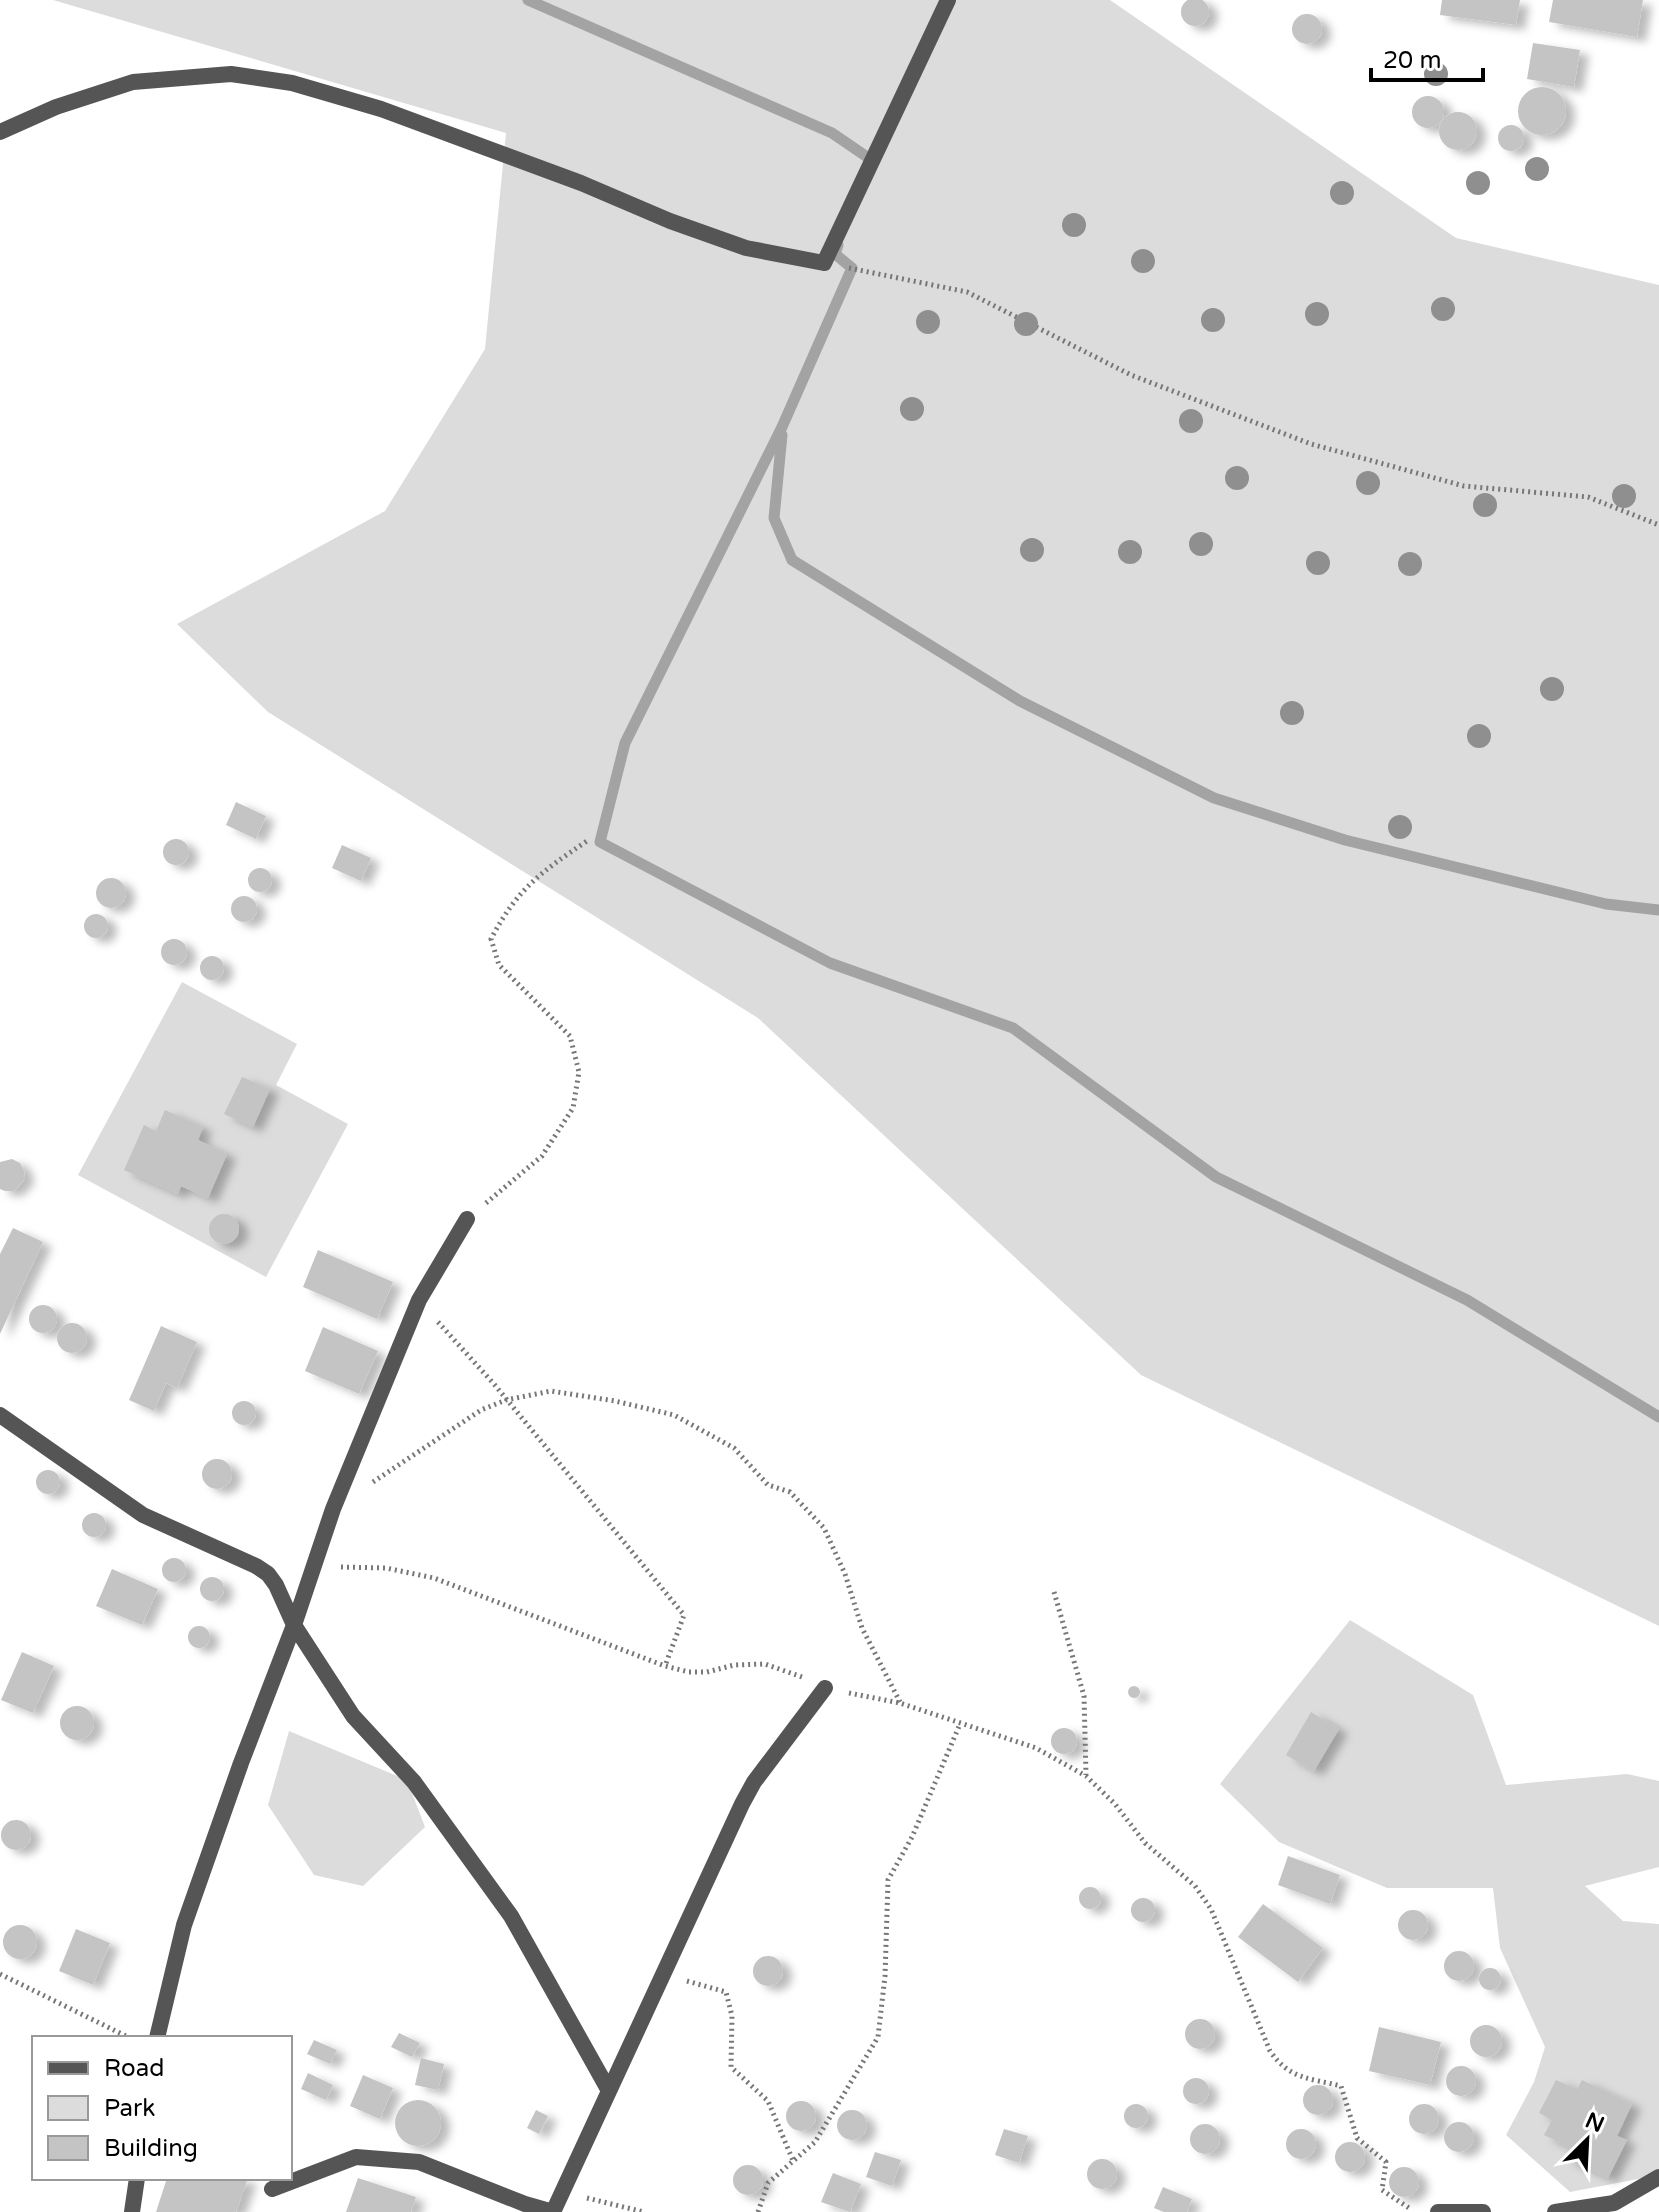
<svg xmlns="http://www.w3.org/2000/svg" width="1659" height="2212" font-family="'Varela Round',sans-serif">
  <defs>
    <filter id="shadow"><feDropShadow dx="9" dy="5" stdDeviation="4" flood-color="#0004"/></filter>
  </defs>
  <rect width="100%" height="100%" fill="#fff"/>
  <path fill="#dcdcdc" d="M 53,0 L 1110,0 L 1456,238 L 1659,285 L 1659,1626 L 1141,1375 L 758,1018 L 268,712 L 177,624 L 385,511 L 485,349 L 506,133 Z
    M 182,982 L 297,1044 L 276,1085 L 348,1124 L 266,1277 L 78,1175 Z
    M 1350,1620 L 1473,1695 L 1506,1785 L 1627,1774 L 1659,1781 L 1659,1867 L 1585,1886 L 1623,1921 L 1659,1924 L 1659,2175 L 1570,2192 L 1506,2135 L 1534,2082 L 1545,2047 L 1500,1948 L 1493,1888 L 1387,1888 L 1279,1842 L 1220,1784 Z
    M 289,1731 L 407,1780 L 425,1827 L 363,1886 L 314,1875 L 268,1805 Z"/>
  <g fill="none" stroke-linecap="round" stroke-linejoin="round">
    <path stroke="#a3a3a3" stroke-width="11" d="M 528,0 L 832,133 L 873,161 L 871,166
      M 838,245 L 835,254 L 852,268 L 782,427 L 625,743 L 600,842 L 830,963 L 1013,1028 L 1216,1177 L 1467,1300 L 1659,1417
      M 782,435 L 774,518 L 792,560 L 1020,701 L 1214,798 L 1345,840 L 1606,904 L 1659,910"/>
  </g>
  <path fill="#c4c4c4" filter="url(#shadow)" d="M1181 12a14 14 0 1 1 28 0a14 14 0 1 1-28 0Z
    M 1442,0 L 1520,0 L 1516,25 L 1440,15 Z
    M 1553,0 L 1643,0 L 1637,37 L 1549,22 Z
    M1292 29a15 15 0 1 1 30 0a15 15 0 1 1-30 0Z
    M 1533,43 L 1580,50 L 1574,87 L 1527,79 Z
    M1518 111a24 24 0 1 1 48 0a24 24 0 1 1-48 0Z
    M1412 112a16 16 0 1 1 32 0a16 16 0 1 1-32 0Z
    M1439 131a19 19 0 1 1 38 0a19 19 0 1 1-38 0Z
    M1498 138a13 13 0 1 1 26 0a13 13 0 1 1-26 0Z
    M 236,802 L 266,816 L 256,839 L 226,825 Z
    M163 852a13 13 0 1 1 26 0a13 13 0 1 1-26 0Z
    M 342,845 L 371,858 L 361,881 L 332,868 Z
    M248 880a12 12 0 1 1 24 0a12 12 0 1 1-24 0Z
    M96 893a15 15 0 1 1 30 0a15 15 0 1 1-30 0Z
    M231 909a13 13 0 1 1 26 0a13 13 0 1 1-26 0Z
    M84 926a12 12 0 1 1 24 0a12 12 0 1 1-24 0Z
    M161 952a13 13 0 1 1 26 0a13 13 0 1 1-26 0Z
    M200 968a12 12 0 1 1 24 0a12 12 0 1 1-24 0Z
    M 242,1077 L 270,1089 L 253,1127 L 224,1114 Z
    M 165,1110 L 203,1127 L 198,1140 L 227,1154 L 208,1198 L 181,1186 L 178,1194 L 124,1170 L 144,1125 L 156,1131 Z
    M 12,1159 L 20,1163 L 24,1171 L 25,1179 L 14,1191 L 5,1191 L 0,1189 L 0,1162 Z
    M209 1229a15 15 0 1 1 30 0a15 15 0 1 1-30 0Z
    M 13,1228 L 43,1242 L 0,1334 L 0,1254 Z
    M 318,1250 L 393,1282 L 377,1319 L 303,1287 Z
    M29 1319a14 14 0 1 1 28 0a14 14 0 1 1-28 0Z
    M57 1338a15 15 0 1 1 30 0a15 15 0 1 1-30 0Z
    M 161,1326 L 197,1342 L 177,1388 L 166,1383 L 154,1411 L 129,1400 Z
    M 323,1327 L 378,1351 L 359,1394 L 305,1371 Z
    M232 1413a12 12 0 1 1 24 0a12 12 0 1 1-24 0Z
    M202 1474a15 15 0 1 1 30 0a15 15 0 1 1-30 0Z
    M36 1482a12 12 0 1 1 24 0a12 12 0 1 1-24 0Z
    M82 1525a12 12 0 1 1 24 0a12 12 0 1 1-24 0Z
    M162 1570a12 12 0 1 1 24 0a12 12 0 1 1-24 0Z
    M 112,1569 L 158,1589 L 142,1625 L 96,1606 Z
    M200 1589a12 12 0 1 1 24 0a12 12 0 1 1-24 0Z
    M188 1637a11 11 0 1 1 22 0a11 11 0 1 1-22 0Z
    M 22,1652 L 54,1666 L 33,1713 L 1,1700 Z
    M1128 1692a6 6 0 1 1 12 0a6 6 0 1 1-12 0Z
    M60 1723a17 17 0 1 1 34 0a17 17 0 1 1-34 0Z
    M 1311,1712 L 1339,1729 L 1314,1771 L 1286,1755 Z
    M1051 1741a13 13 0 1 1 26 0a13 13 0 1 1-26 0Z
    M1 1835a15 15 0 1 1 30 0a15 15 0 1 1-30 0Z
    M 1288,1856 L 1340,1875 L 1330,1904 L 1278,1885 Z
    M1079 1898a11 11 0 1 1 22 0a11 11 0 1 1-22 0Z
    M1131 1910a12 12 0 1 1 24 0a12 12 0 1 1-24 0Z
    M 1263,1904 L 1323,1948 L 1298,1982 L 1238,1937 Z
    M1398 1925a15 15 0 1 1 30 0a15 15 0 1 1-30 0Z
    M3 1942a17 17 0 1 1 34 0a17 17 0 1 1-34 0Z
    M 76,1929 L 110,1943 L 93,1985 L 59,1971 Z
    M1444 1966a15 15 0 1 1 30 0a15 15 0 1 1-30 0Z
    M753 1971a15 15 0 1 1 30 0a15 15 0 1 1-30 0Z
    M1479 1979a11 11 0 1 1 22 0a11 11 0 1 1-22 0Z
    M1185 2034a15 15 0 1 1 30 0a15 15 0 1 1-30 0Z
    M1470 2041a16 16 0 1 1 32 0a16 16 0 1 1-32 0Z
    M 1379,2027 L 1441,2042 L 1430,2085 L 1369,2071 Z
    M 399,2033 L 420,2043 L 412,2057 L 391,2047 Z
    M 314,2040 L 337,2050 L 330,2064 L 307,2054 Z
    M 421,2058 L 444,2064 L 438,2090 L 415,2085 Z
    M1446 2081a15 15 0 1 1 30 0a15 15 0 1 1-30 0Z
    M 308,2073 L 333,2085 L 326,2100 L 301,2089 Z
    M 363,2075 L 393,2088 L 380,2119 L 350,2106 Z
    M1183 2091a13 13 0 1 1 26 0a13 13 0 1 1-26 0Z
    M 1556,2080 L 1577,2089 L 1582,2080 L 1632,2104 L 1617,2136 L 1627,2140 L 1608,2178 L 1565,2158 L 1571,2148 L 1544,2135 L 1552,2120 L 1539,2113 Z
    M1303 2100a15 15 0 1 1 30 0a15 15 0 1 1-30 0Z
    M395 2123a23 23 0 1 1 46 0a23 23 0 1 1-46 0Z
    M786 2116a15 15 0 1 1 30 0a15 15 0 1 1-30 0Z
    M1124 2116a12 12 0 1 1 24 0a12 12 0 1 1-24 0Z
    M1409 2119a15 15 0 1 1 30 0a15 15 0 1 1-30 0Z
    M 536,2110 L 548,2116 L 539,2134 L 527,2128 Z
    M837 2125a15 15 0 1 1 30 0a15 15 0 1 1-30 0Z
    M1444 2137a15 15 0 1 1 30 0a15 15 0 1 1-30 0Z
    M1190 2139a15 15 0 1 1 30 0a15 15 0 1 1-30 0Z
    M 1004,2129 L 1028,2136 L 1019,2163 L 995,2155 Z
    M1286 2144a15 15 0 1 1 30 0a15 15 0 1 1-30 0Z
    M1335 2157a15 15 0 1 1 30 0a15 15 0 1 1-30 0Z
    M 875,2152 L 901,2160 L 892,2186 L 866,2177 Z
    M1087 2174a15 15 0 1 1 30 0a15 15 0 1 1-30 0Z
    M733 2180a15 15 0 1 1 30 0a15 15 0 1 1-30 0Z
    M1389 2182a15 15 0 1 1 30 0a15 15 0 1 1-30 0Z
    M 833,2173 L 861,2184 L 850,2212 L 821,2202 Z
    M 167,2178 L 177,2180 L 178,2178 L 248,2178 L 236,2212 L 156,2212 Z
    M 358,2178 L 416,2197 L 411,2212 L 346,2212 Z
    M 1163,2187 L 1192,2199 L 1187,2212 L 1164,2212 L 1154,2208 Z"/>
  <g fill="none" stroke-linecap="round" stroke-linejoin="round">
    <path stroke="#777" stroke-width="5" stroke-dasharray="2 4" stroke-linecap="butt" d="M 849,268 L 967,292 L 1131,375 L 1311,444 L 1464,486 L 1588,497 L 1659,525
      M 486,1203 L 542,1156 L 573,1108 L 579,1072 L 570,1036 L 499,965 L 491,939 C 517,889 541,872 587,841
      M 438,1322 L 494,1384 L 684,1615 L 665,1666
      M 373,1482 L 481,1410 L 506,1400 L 551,1391 L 615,1401 L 674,1415 L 734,1448 L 768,1485 L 790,1492 L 824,1528 L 845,1574 L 862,1628 L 900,1702
      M 341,1567 L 386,1568 L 434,1578 L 665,1666 L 689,1672 L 707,1672 L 734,1665 L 765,1664 L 802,1677
      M 1054,1592 L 1084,1696 L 1086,1775
      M 849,1693 L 900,1703 L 1036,1748 L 1086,1776 L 1115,1804 L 1145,1843 L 1195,1886 L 1211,1909 L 1270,2051 C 1290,2080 1310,2078 1341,2086 L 1357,2138 L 1386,2162 L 1382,2190 L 1412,2210
      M 0,1974 L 130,2038
      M 687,1981 L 726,1992 L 732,2016 L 731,2067 L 768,2101 L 794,2163
      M 587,2198 L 644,2212
      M 758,2212 L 768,2183 L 815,2142 L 878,2037 L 885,1976 L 888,1880 L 912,1837 L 960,1724"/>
    <path stroke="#555" stroke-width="16" d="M 272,2189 L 356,2157 L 419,2162 L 525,2204 L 553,2212"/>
    <path stroke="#555" stroke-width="16" d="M 0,132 L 56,107 L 133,82 L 231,74 L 292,83 L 381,109 L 581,183 L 670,221 L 746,248 L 824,263 L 948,0
      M 0,1415 L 143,1515 L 256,1566 L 268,1574 L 276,1585 L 294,1625 L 353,1716 L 414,1782 L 511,1916 L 608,2089
      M 157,2038 L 184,1925 L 241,1763 L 294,1625 L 333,1509 L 419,1300 L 467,1219
      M 132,2212 L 137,2178
      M 553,2212 L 742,1804 L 754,1782 L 825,1688
      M 1438,2212 L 1483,2212
      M 1555,2212 L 1614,2203 L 1659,2177"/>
  </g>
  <g fill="#8f8f8f">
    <circle cx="1436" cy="74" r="12"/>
    <circle cx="1537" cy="169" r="12"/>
    <circle cx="1478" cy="183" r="12"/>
    <circle cx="1342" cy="193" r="12"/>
    <circle cx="1074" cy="225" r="12"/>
    <circle cx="1143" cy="261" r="12"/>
    <circle cx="1443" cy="309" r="12"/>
    <circle cx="1317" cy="314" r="12"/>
    <circle cx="1213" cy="320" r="12"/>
    <circle cx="928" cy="322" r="12"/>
    <circle cx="1026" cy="324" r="12"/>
    <circle cx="912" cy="409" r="12"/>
    <circle cx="1191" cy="421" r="12"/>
    <circle cx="1237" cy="478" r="12"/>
    <circle cx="1368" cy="483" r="12"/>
    <circle cx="1624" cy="496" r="12"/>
    <circle cx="1485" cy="505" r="12"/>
    <circle cx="1201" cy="544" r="12"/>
    <circle cx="1032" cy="550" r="12"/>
    <circle cx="1130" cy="552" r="12"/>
    <circle cx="1318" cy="563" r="12"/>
    <circle cx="1410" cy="564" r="12"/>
    <circle cx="1552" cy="689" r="12"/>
    <circle cx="1292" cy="713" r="12"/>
    <circle cx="1479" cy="736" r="12"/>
    <circle cx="1400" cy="827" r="12"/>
  </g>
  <rect x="32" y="2036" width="260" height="144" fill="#ffffff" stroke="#999999" stroke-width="2"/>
  <rect x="48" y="2062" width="40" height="12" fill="#555555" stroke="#999999" stroke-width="2"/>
  <text x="104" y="2076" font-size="24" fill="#000000">Road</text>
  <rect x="48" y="2096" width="40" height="24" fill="#dcdcdc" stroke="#999999" stroke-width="2"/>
  <text x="104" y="2116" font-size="24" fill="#000000">Park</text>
  <rect x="48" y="2136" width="40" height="24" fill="#c4c4c4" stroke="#999999" stroke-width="2"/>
  <text x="104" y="2156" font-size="24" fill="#000000">Building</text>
  <g transform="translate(1587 2140) rotate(24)" stroke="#ffffff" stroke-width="6" paint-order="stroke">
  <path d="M0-6L14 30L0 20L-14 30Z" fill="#000000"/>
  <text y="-12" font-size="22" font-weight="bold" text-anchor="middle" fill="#000000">N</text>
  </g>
  <path d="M1371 68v12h112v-12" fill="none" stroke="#000000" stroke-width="4"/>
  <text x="1383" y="68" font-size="24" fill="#000000" stroke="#ffffff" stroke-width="6" paint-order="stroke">20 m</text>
</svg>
